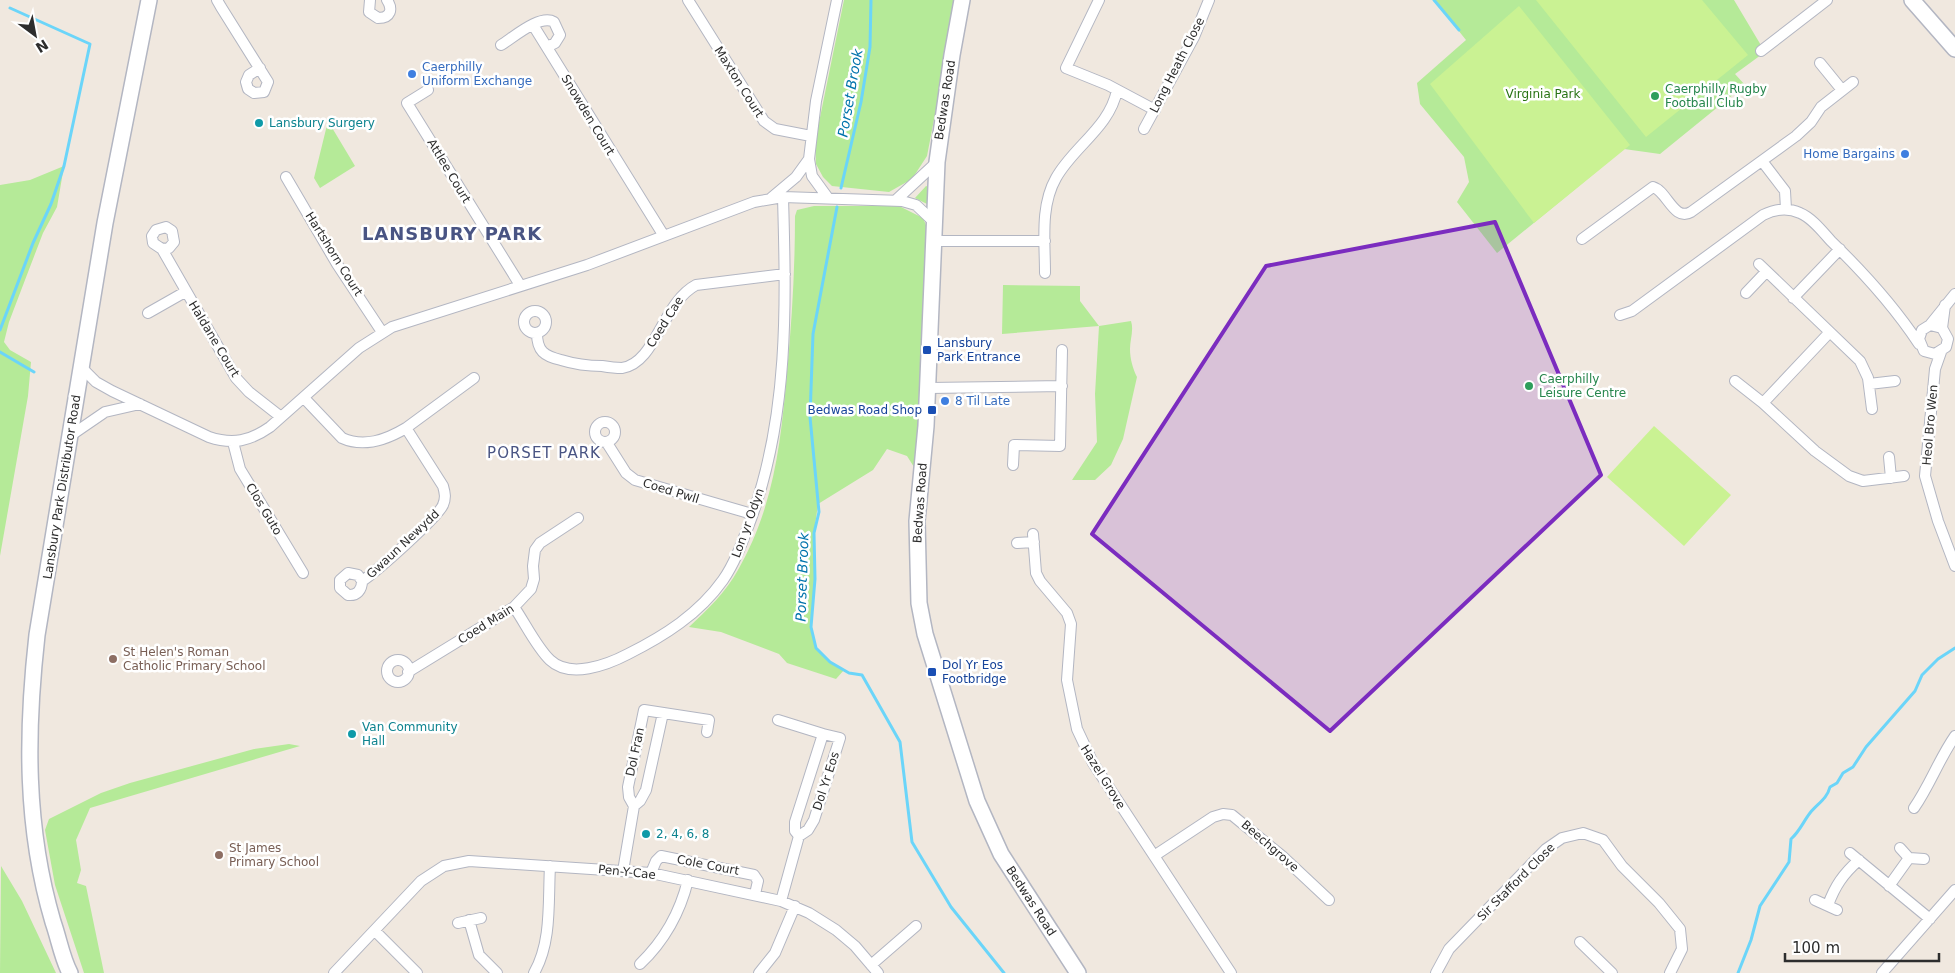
<svg xmlns="http://www.w3.org/2000/svg" width="1955" height="973" font-family="'DejaVu Sans',sans-serif">
  <rect width="100%" height="100%" fill="#f0e8df"/>
  <path fill="#b5ea98" d="M 844,0 L 957,0 L 927,156 L 912,179 L 889,192 L 832,186 L 823,177 L 816,164 L 815,142 Z
    M 1434,0 L 1734,0 L 1765,52 L 1735,74 L 1745,85 L 1660,154 L 1624,149 L 1497,253 L 1457,202 L 1469,182 L 1464,157 L 1420,104 L 1417,83 L 1466,40 Z
    M 328,121 L 355,166 L 320,188 L 314,178 Z
    M 64,166 L 57,207 L 43,233 L 25,280 L 9,322 L 4,342 L 10,350 L 31,362 L 28,396 L 0,556 L 0,185 L 30,180 Z
    M 926,186 L 929,187 L 927,204 L 915,198 Z
    M 814,206 L 899,206 L 923,218 L 928,230 L 924,291 L 922,386 L 918,451 L 914,467 L 907,456 L 887,449 L 873,470 L 818,504 L 814,533 L 815,579 L 811,627 L 816,648 L 830,662 L 844,670 L 836,679 L 787,663 L 779,654 L 721,632 L 689,627 C 707,610 726,592 738,570 C 774,507 781,442 787,372 C 792,320 795,268 795,216 L 797,210 Z
    M 1003,285 L 1080,286 L 1080,301 L 1099,326 L 1131,321 C 1134,330 1130,340 1130,349 C 1130,359 1133,369 1137,377 L 1123,439 L 1111,465 L 1095,480 L 1072,480 L 1097,442 L 1095,394 L 1099,326 L 1002,334 Z
    M 289,744 L 300,746 L 90,808 L 76,840 L 81,870 L 77,883 L 86,886 L 104,973 L 84,973 L 55,885 L 45,830 L 49,819 L 101,793 L 130,783 L 254,749 Z
    M 1,866 L 22,901 L 56,973 L 0,973 Z"/>
  <path fill="#caf293" d="M 1536,0 L 1702,0 L 1748,55 L 1646,137 Z
    M 1519,6 L 1630,145 L 1534,223 L 1430,84 Z
    M 1654,426 L 1731,495 L 1684,546 L 1607,477 Z"/>
  <g fill="none" stroke-linecap="round" stroke-linejoin="round">
    <path stroke="#6bd5f9" stroke-width="3" d="M 1434,0 L 1459,30
      M 841,188 L 861,102 L 870,47 L 871,0
      M 837,207 L 813,334 L 810,417 L 819,512 L 814,533 L 815,579 L 811,627 L 816,648 L 830,662 L 849,673 L 862,675 L 900,742 L 912,842 L 951,907 L 1004,973
      M 0,330 L 33,243 L 51,204 L 64,166 L 90,44 L 10,8
      M 0,352 L 34,372
      M 1738,973 L 1751,940 L 1760,906 L 1789,862 L 1791,839 C 1800,831 1803,822 1810,813 C 1817,804 1827,799 1830,787 L 1837,783 L 1843,773 L 1853,767 L 1866,747 L 1915,691 L 1922,675 L 1938,659 L 1955,648"/>
    <defs>
      <path id="street" d="M 217,0 L 221,7 L 268,82 L 264,92 L 254,93 L 248,89 L 246,82 L 249,75 L 260,68
        M 370,0 L 369,12 L 378,18 C 391,18 393,9 387,0
        M 688,0 L 764,121 L 775,129 L 811,136
        M 1099,0 L 1066,68 L 1108,85 L 1155,110
        M 533,25 L 664,236
        M 501,45 C 514,37 540,14 554,22 L 560,35 L 555,43 L 547,47
        M 1761,51 L 1827,0
        M 1820,63 L 1842,90
        M 428,90 L 407,103 L 520,285
        M 1144,129 L 1194,37 L 1209,0
        M 809,159 L 812,176 L 828,198
        M 1762,161 L 1785,191 L 1786,209
        M 286,177 L 337,264 L 382,332
        M 771,198 L 796,177 L 809,159 L 816,101 L 837,0
        M 896,200 L 937,162
        M 1582,239 L 1653,187 C 1667,191 1674,222 1691,212 L 1796,136 L 1811,122 L 1821,107 L 1853,82
        M 933,241 L 1045,241
        M 162,249 L 169,248 L 174,242 L 172,231 L 166,227 L 156,230 L 152,236 L 153,243 L 162,249 L 236,378 L 249,392 L 281,417
        M 1759,264 L 1860,361 L 1868,378 L 1872,409
        M 1045,273 C 1045,242 1040,206 1056,178 C 1073,147 1110,127 1117,90
        M 1746,293 L 1766,272
        M 1793,298 L 1840,249
        M524 322a11 11 0 1 1 22 0a11 11 0 1 1-22 0Z
        M 148,313 L 185,292
        M 1620,315 L 1632,311 L 1763,215 C 1775,209 1787,207 1800,213 C 1812,218 1822,231 1831,241 C 1864,273 1894,306 1919,344
        M 1930,325 L 1955,294
        M 1942,328 L 1930,325 L 1922,330 L 1919,339 L 1924,351 L 1935,354 L 1946,347 L 1948,339 L 1942,328 L 1945,305
        M 537,333 C 537,351 544,356 561,360 C 574,364 589,366 602,366 C 608,367 616,368 622,368 C 656,363 662,303 696,285 L 785,274
        M 1941,352 L 1935,369 L 1925,476 L 1938,521 L 1955,566
        M 82,368 L 96,382 L 112,391 L 209,437 C 233,445 250,441 270,427 L 359,348 L 392,327 L 587,265 L 754,202 L 783,197 L 902,201 L 916,205 L 933,221
        M 1735,381 L 1763,403 L 1815,451 L 1849,476 L 1863,481 L 1904,476
        M 1869,384 L 1895,381
        M 929,388 L 1062,386
        M 304,398 L 342,438 C 364,448 386,440 406,428 L 443,486 C 445,493 446,498 443,505 C 437,518 376,572 362,581 L 358,575 L 348,573 L 340,580 L 340,588 L 348,595 C 357,596 362,590 362,581
        M 1763,403 L 1829,333
        M595 432a10 10 0 1 1 20 0a10 10 0 1 1-20 0Z
        M 406,428 L 474,378
        M 70,436 L 105,412 L 140,404
        M 233,442 L 240,469 L 303,573
        M 607,443 L 626,473 L 635,480 L 752,514
        M 1889,457 L 1891,478
        M 1013,465 L 1014,445 L 1060,446 L 1062,350
        M 1033,534 L 1036,573 L 1040,581 L 1067,613 L 1071,624 L 1067,680 L 1077,729 L 1093,763 L 1231,973
        M 1017,543 L 1034,542
        M 514,607 C 525,623 537,648 550,660 C 570,679 607,665 628,654 C 664,636 699,614 723,580 C 736,561 743,540 751,519 C 789,415 786,305 783,197
        M387 671a11 11 0 1 1 22 0a11 11 0 1 1-22 0Z
        M 408,672 L 514,607 L 531,589 L 534,579 L 533,566 L 535,550 L 540,543 L 578,518
        M 778,720 L 823,734
        M 634,806 L 640,801 L 646,790 L 663,713
        M 1914,808 C 1930,785 1939,759 1955,736
        M 1900,848 L 1909,858
        M 1850,853 L 1930,919
        M 1154,856 L 1213,817 L 1223,814 L 1232,815 L 1282,856 L 1329,900
        M 623,871 L 634,806 L 629,797 L 628,787 L 644,710 L 709,720 L 707,732
        M 651,873 L 656,861 L 661,856 L 754,875 L 758,881 L 755,894
        M 1889,886 L 1909,858 L 1924,859
        M 1815,900 L 1837,910
        M 781,901 L 799,836 L 795,831 L 795,822 L 823,734 L 840,738 L 814,820 L 808,830 L 799,836
        M 1828,905 C 1835,886 1843,874 1859,860
        M 469,920 L 479,955 L 497,973
        M 458,923 L 481,918
        M 375,931 L 417,973
        M 1580,942 L 1612,973
        M 640,964 C 664,941 680,913 688,880
        M 871,965 L 916,926
        M 334,973 L 421,881 L 444,866 L 469,861 L 651,873 L 781,901 L 809,913 L 836,930 L 855,946 L 878,973
        M 534,973 C 552,942 548,901 550,866
        M 759,973 L 775,953 L 795,906
        M 1436,973 L 1449,949 L 1546,849 L 1562,838 L 1583,833 L 1603,840 L 1622,866 L 1659,903 L 1680,929 L 1682,949 L 1670,973
        M 1882,973 L 1955,890"/>
      <path id="secondary" d="M 962,0 L 952,55 L 937,162 L 926,426 L 917,521 L 919,603 L 925,634 L 977,801 L 1001,854 L 1078,973
        M 1912,0 L 1955,49
        M 70,973 C 62,958 59,939 53,922 C 25,827 26,733 37,635 L 105,223 L 149,0"/>
    </defs>
    <use href="#street" stroke="#b3b6c2" stroke-width="12"/>
    <use href="#secondary" stroke="#b3b6c2" stroke-width="18"/>
    <use href="#street" stroke="#fff" stroke-width="10"/>
    <use href="#secondary" stroke="#fff" stroke-width="15"/>
  </g>
  <path fill="#7b2cbf" fill-opacity="0.2" stroke="#7b2cbf" stroke-width="4" stroke-linejoin="round" d="M 1495,222 L 1601,475 L 1330,731 L 1092,534 L 1266,266 Z"/>
  <g fill="#3f7fe0" stroke="#fff" stroke-width="2">
    <circle cx="412" cy="74" r="5"/>
    <circle cx="1905" cy="154" r="5"/>
    <circle cx="945" cy="401" r="5"/>
  </g>
  <g fill="#2e9e5b" stroke="#fff" stroke-width="2">
    <circle cx="1655" cy="96" r="5"/>
    <circle cx="1529" cy="386" r="5"/>
  </g>
  <g fill="#0f9aa8" stroke="#fff" stroke-width="2">
    <circle cx="259" cy="123" r="5"/>
    <circle cx="352" cy="734" r="5"/>
    <circle cx="646" cy="834" r="5"/>
  </g>
  <g fill="#1a4fb4" stroke="#fff" stroke-width="2">
    <rect x="922" y="345" width="10" height="10" rx="2.5"/>
    <rect x="927" y="405" width="10" height="10" rx="2.5"/>
    <rect x="927" y="667" width="10" height="10" rx="2.5"/>
  </g>
  <g fill="#8d6e63" stroke="#fff" stroke-width="2">
    <circle cx="113" cy="659" r="5"/>
    <circle cx="219" cy="855" r="5"/>
  </g>
  <g text-anchor="middle" stroke-width="5" stroke-linejoin="round" paint-order="stroke">
    <g font-size="12" fill="#2d2d2d" stroke="#fff">
      <text transform="translate(1177 65) rotate(-63)" y="4">Long Heath Close</text>
      <text transform="translate(739 82) rotate(58)" y="4">Maxton Court</text>
      <text transform="translate(945 100) rotate(-81)" y="4">Bedwas Road</text>
      <text transform="translate(588 115) rotate(59)" y="4">Snowden Court</text>
      <text transform="translate(449 171) rotate(59)" y="4">Attlee Court</text>
      <text transform="translate(334 254) rotate(58)" y="4">Hartshorn Court</text>
      <text transform="translate(665 322) rotate(-58)" y="4">Coed Cae</text>
      <text transform="translate(214 339) rotate(59)" y="4">Haldane Court</text>
      <text transform="translate(1930 425) rotate(-85)" y="4">Heol Bro Wen</text>
      <text transform="translate(62 487) rotate(-81)" y="4">Lansbury Park Distributor Road</text>
      <text transform="translate(671 491) rotate(17)" y="4">Coed Pwll</text>
      <text transform="translate(920 503) rotate(-86)" y="4">Bedwas Road</text>
      <text transform="translate(264 509) rotate(59)" y="4">Clos Guto</text>
      <text transform="translate(748 523) rotate(-70)" y="4">Lon yr Odyn</text>
      <text transform="translate(403 544) rotate(-43)" y="4">Gwaun Newydd</text>
      <text transform="translate(486 624) rotate(-32)" y="4">Coed Main</text>
      <text transform="translate(635 752) rotate(-78)" y="4">Dol Fran</text>
      <text transform="translate(1103 777) rotate(58)" y="4">Hazel Grove</text>
      <text transform="translate(826 781) rotate(-72)" y="4">Dol Yr Eos</text>
      <text transform="translate(1270 846) rotate(41)" y="4">Beechgrove</text>
      <text transform="translate(708 865) rotate(11)" y="4">Cole Court</text>
      <text transform="translate(627 872) rotate(6)" y="4">Pen-Y-Cae</text>
      <text transform="translate(1516 882) rotate(-45)" y="4">Sir Stafford Close</text>
      <text transform="translate(1031 901) rotate(57)" y="4">Bedwas Road</text>
    </g>
    <g font-size="12" fill="#366cbe" stroke="#fff" text-anchor="start">
      <text x="422" y="71">Caerphilly<tspan x="422" dy="14">Uniform Exchange</tspan></text>
      <text x="1895" y="158" text-anchor="end">Home Bargains</text>
      <text x="955" y="405">8 Til Late</text>
    </g>
    <g font-size="12" fill="#27864d" stroke="#fff" text-anchor="start">
      <text x="1665" y="93">Caerphilly Rugby<tspan x="1665" dy="14">Football Club</tspan></text>
      <text x="1539" y="383">Caerphilly<tspan x="1539" dy="14">Leisure Centre</tspan></text>
    </g>
    <g font-size="12" fill="#297315" stroke="#fff">
      <text x="1543" y="98">Virginia Park</text>
    </g>
    <g font-size="12" fill="#0d838f" stroke="#fff" text-anchor="start">
      <text x="269" y="127">Lansbury Surgery</text>
      <text x="362" y="731">Van Community<tspan x="362" dy="14">Hall</tspan></text>
      <text x="656" y="838">2, 4, 6, 8</text>
    </g>
    <g font-size="12" fill="#164399" stroke="#fff" text-anchor="start">
      <text x="937" y="347">Lansbury<tspan x="937" dy="14">Park Entrance</tspan></text>
      <text x="922" y="414" text-anchor="end">Bedwas Road Shop</text>
      <text x="942" y="669">Dol Yr Eos<tspan x="942" dy="14">Footbridge</tspan></text>
    </g>
    <g font-size="12" fill="#785e54" stroke="#fff" text-anchor="start">
      <text x="123" y="656">St Helen's Roman<tspan x="123" dy="14">Catholic Primary School</tspan></text>
      <text x="229" y="852">St James<tspan x="229" dy="14">Primary School</tspan></text>
    </g>
    <g font-size="14" font-style="italic" fill="#0274ac" stroke="#fff">
      <text transform="translate(850 93) rotate(-80)" y="5">Porset Brook</text>
      <text transform="translate(802 577) rotate(-88)" y="5">Porset Brook</text>
    </g>
    <g font-size="15" letter-spacing="1" fill="#495483" stroke="#fff">
      <text x="544" y="458">PORSET PARK</text>
    </g>
    <g font-size="18" font-weight="bold" letter-spacing="1" fill="#495483" stroke="#fff">
      <text x="452" y="240">LANSBURY PARK</text>
    </g>
  </g>
  <g transform="translate(35 35) rotate(148)" stroke="#ffffff" stroke-width="4" paint-order="stroke">
  <path d="M0-4L9 19L0 12L-9 19Z" fill="#2d2d2d"/>
  <text y="-8" font-size="14" font-weight="bold" text-anchor="middle" fill="#2d2d2d">N</text>
  </g>
  <path d="M1785 953v8h154v-8" fill="none" stroke="#2d2d2d" stroke-width="2.5"/>
  <text x="1792" y="953" font-size="15" fill="#2d2d2d" stroke="#ffffff" stroke-width="4" paint-order="stroke">100 m</text>
</svg>
